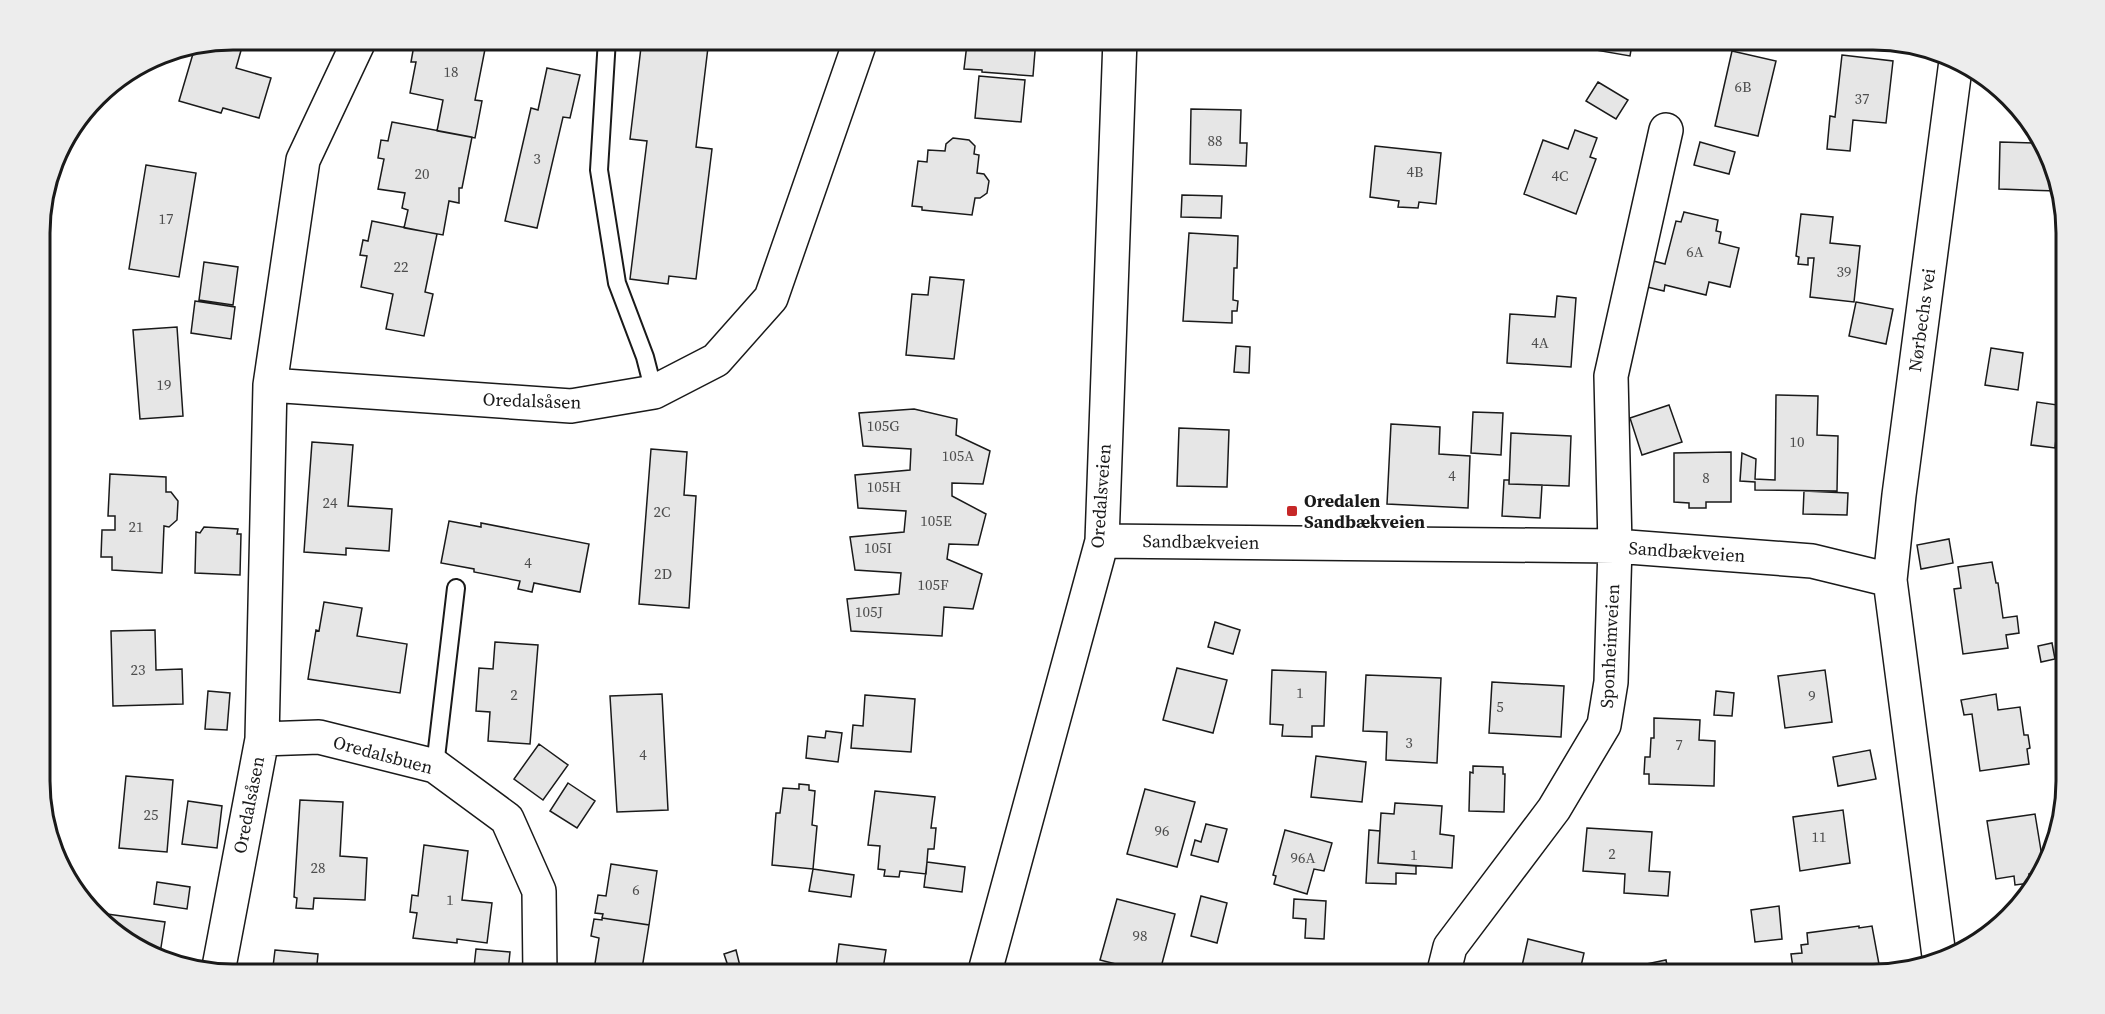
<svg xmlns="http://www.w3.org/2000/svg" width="2105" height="1014" font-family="'Source Serif 4',serif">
  <rect width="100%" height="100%" fill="#fff"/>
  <path fill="#e6e6e6" stroke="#1a1a1a" stroke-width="1.5" d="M 232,39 L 256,39 L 255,43 L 244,40 L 236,68 L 271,78 L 259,118 L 223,108 L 221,113 L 179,101 L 195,47 Z
    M 420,39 L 487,39 L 475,100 L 482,101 L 475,138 L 437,131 L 443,100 L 410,93 L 416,62 L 411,62 L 414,45 L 419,46 Z
    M 642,39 L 709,39 L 696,147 L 712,149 L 696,279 L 669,276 L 668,284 L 630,279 L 647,141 L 630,139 Z
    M 984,39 L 1036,39 L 1033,76 L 982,72 L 982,70 L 964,69 L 967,44 L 984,45 Z
    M 1579,39 L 1633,39 L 1630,56 L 1578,47 Z
    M 1732,51 L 1776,61 L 1758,136 L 1715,126 Z
    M 1842,55 L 1893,61 L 1886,123 L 1853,120 L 1850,151 L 1827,149 L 1830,116 L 1835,117 Z
    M 547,68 L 580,75 L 570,118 L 563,117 L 537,228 L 505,221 L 531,108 L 538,110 Z
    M 979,76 L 1025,80 L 1021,122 L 975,118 Z
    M 1598,82 L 1628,100 L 1616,119 L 1586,101 Z
    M 1191,109 L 1241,110 L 1240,143 L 1247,143 L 1246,166 L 1190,164 Z
    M 392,122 L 472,137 L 462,188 L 459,188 L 459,203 L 449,201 L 443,235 L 404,228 L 408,210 L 402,208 L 405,193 L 378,189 L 384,159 L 378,158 L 381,140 L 388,141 Z
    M 1575,130 L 1597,138 L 1590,157 L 1596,159 L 1576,214 L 1524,194 L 1543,140 L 1568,149 Z
    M 953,138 L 969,140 L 975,146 L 974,154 L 979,155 L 977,173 L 984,174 L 989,181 L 987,193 L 980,198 L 975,198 L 972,215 L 922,210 L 922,207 L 912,206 L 918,161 L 927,162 L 928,150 L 945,151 L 946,144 Z
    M 1700,142 L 1735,152 L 1729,174 L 1694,165 Z
    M 2000,142 L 2038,143 L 2057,191 L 1999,189 Z
    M 1375,146 L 1441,153 L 1436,204 L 1419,202 L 1418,208 L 1398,207 L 1399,201 L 1370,197 Z
    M 146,165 L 196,173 L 179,277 L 129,269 Z
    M 1182,195 L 1222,196 L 1221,218 L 1181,217 Z
    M 1684,212 L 1718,220 L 1716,231 L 1721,232 L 1719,243 L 1739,248 L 1730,287 L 1709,282 L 1706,295 L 1665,285 L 1664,291 L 1639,285 L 1646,259 L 1665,264 L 1676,221 L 1681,222 Z
    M 1801,214 L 1833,217 L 1830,243 L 1860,246 L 1854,302 L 1810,297 L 1814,258 L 1808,258 L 1808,265 L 1798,264 L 1799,257 L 1796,256 Z
    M 372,221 L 437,234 L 425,292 L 433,294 L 424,336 L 386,329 L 393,294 L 361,287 L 367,256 L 360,255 L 363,240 L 368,241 Z
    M 1189,233 L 1238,236 L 1237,268 L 1234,268 L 1233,300 L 1238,301 L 1237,311 L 1232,311 L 1232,323 L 1183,321 Z
    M 204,262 L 238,267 L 233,305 L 199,300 Z
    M 930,277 L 964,280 L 954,359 L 906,355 L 912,294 L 928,295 Z
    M 1557,296 L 1576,298 L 1571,367 L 1507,363 L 1510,314 L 1555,317 Z
    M 195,301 L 235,307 L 231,339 L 191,333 Z
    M 1856,302 L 1893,309 L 1886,344 L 1849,336 Z
    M 177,327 L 183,416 L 140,419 L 133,330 Z
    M 1236,346 L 1250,347 L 1249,373 L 1234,372 Z
    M 1991,348 L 2023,353 L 2018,390 L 1985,385 Z
    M 2060,388 L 2065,389 L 2065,440 L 2056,439 L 2055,448 L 2031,445 L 2037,402 L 2057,405 Z
    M 1776,395 L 1818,396 L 1817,435 L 1838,436 L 1837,491 L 1755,490 L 1755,482 L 1740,481 L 1742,453 L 1756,459 L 1755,479 L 1775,480 Z
    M 1669,405 L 1682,442 L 1642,455 L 1630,418 Z
    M 914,409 L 957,419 L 956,435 L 990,451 L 983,484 L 952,483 L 952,496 L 986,514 L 978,545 L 949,544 L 947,559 L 982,574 L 973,609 L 944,607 L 942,636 L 851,631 L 847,599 L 899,594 L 901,573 L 855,570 L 850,537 L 904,532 L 906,511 L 858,508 L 855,475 L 910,470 L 911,449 L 863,446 L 859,413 Z
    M 1473,412 L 1503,413 L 1501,455 L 1471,453 Z
    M 1391,424 L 1440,427 L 1439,454 L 1470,456 L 1468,508 L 1387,504 Z
    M 1179,428 L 1229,430 L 1227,487 L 1177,486 Z
    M 1511,433 L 1571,436 L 1569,486 L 1509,484 Z
    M 312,442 L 353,445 L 348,506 L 392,509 L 389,551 L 346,548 L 346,555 L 304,552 Z
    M 651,449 L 687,452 L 684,495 L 696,496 L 689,608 L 639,604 Z
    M 1731,452 L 1731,502 L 1706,502 L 1706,508 L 1689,508 L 1689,503 L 1674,502 L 1674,453 Z
    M 110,474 L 166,477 L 166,492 L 171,492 L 178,501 L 177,520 L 169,527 L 164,526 L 162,573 L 112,570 L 112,557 L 101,557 L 102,530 L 115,530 L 115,516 L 108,516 Z
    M 1504,480 L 1509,480 L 1509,484 L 1542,485 L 1540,518 L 1502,516 Z
    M 1804,491 L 1848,493 L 1847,515 L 1803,514 Z
    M 449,521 L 481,527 L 481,523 L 589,544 L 580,592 L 534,583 L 532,592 L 518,589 L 520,581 L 474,572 L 474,569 L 441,563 Z
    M 204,527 L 238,529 L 237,534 L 241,534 L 240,575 L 195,573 L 196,532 L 200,533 Z
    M 1949,539 L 1953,563 L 1921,569 L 1917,545 Z
    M 1992,562 L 1996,583 L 1998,583 L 2003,618 L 2017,616 L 2019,633 L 2006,635 L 2008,648 L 1963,654 L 1954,589 L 1961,588 L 1958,567 Z
    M 324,602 L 362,608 L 357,636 L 407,644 L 400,693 L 308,679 L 316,630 L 319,631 Z
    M 1215,622 L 1240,630 L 1233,654 L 1208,647 Z
    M 155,630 L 156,670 L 182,669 L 183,704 L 113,706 L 111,631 Z
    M 495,642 L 538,645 L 530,744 L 488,741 L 490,712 L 476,711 L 479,668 L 493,669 Z
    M 2052,643 L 2055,659 L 2041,662 L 2038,646 Z
    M 1177,668 L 1227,680 L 1213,733 L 1163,720 Z
    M 1272,670 L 1326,672 L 1324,726 L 1312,726 L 1312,737 L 1282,736 L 1283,725 L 1270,724 Z
    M 1825,670 L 1832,722 L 1785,728 L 1778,676 Z
    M 1366,675 L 1441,678 L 1437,763 L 1386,760 L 1387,732 L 1363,731 Z
    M 1492,682 L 1564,686 L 1561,737 L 1489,733 Z
    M 208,691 L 230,693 L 227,730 L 205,729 Z
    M 1716,691 L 1734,693 L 1732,716 L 1714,715 Z
    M 662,694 L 668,810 L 617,812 L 610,696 Z
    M 1996,694 L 1998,710 L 2020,707 L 2024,735 L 2028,735 L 2030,748 L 2027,749 L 2029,764 L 1980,771 L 1972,714 L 1964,715 L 1961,700 Z
    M 865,695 L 915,699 L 911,752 L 851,748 L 853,725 L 863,726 Z
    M 1654,718 L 1700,720 L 1699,740 L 1715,741 L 1714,786 L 1649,784 L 1649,774 L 1644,774 L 1645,757 L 1650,757 L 1651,738 L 1654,738 Z
    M 826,731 L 842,733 L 838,762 L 806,758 L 808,736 L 825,738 Z
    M 539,744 L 568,765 L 543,800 L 514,779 Z
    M 1870,750 L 1876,779 L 1838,786 L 1833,757 Z
    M 1316,756 L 1366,762 L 1362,802 L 1311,797 Z
    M 1473,766 L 1503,767 L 1503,774 L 1505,774 L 1504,812 L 1469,811 L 1470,772 L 1473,773 Z
    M 126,776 L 173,780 L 167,852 L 119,848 Z
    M 568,783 L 595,801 L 577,828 L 550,811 Z
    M 799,784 L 809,785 L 809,790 L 815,791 L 812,825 L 817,826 L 813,869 L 772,865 L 776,813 L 780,813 L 783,788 L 799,789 Z
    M 1145,789 L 1195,802 L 1177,867 L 1127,854 Z
    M 875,791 L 935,797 L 931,828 L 936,828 L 934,849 L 928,849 L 926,874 L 900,871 L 899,877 L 884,876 L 885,870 L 878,869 L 880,846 L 868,845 Z
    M 300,800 L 343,802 L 340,856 L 367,858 L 365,900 L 314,898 L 313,909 L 296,908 L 297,898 L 294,897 Z
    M 188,801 L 222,806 L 217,848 L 182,844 Z
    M 1395,803 L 1442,806 L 1440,834 L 1454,836 L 1452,868 L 1378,863 L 1381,813 L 1394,814 Z
    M 1843,810 L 1850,863 L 1800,871 L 1793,817 Z
    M 2035,814 L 2044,869 L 2042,872 L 2029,874 L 2030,883 L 2015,885 L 2014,876 L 1996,879 L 1987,821 Z
    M 1206,824 L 1227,829 L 1218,862 L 1191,855 L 1195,840 L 1201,842 Z
    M 1587,828 L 1652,832 L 1649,871 L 1670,872 L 1668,896 L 1624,893 L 1625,874 L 1583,871 Z
    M 1285,830 L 1332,843 L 1324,871 L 1314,869 L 1307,894 L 1274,884 L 1276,876 L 1273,875 Z
    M 1369,830 L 1380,831 L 1378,863 L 1416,866 L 1416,874 L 1396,873 L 1396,884 L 1366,883 Z
    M 424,845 L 468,851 L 462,900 L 492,903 L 487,943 L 457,939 L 457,943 L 413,938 L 417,913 L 410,912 L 412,895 L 418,896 Z
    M 927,862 L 965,867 L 962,892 L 924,887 Z
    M 611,864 L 657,871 L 649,925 L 602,918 L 603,914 L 595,913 L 598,895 L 606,896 Z
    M 813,869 L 854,875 L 851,897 L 809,891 Z
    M 157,882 L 190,887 L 187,909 L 154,904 Z
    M 1201,896 L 1227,903 L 1217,943 L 1191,936 Z
    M 1117,899 L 1175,914 L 1159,975 L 1100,960 Z
    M 1294,899 L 1326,901 L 1324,939 L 1305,938 L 1306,919 L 1293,918 Z
    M 1779,906 L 1782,939 L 1755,942 L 1751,910 Z
    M 107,914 L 165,922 L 159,960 L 107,920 Z
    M 602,918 L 649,925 L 641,975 L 625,975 L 594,970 L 599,938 L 591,936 L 594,919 L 602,920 Z
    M 1859,926 L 1859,928 L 1872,926 L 1881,975 L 1794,975 L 1791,954 L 1802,953 L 1801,945 L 1808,944 L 1807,933 Z
    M 1528,939 L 1584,953 L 1579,975 L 1520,975 Z
    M 839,944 L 886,950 L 882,975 L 835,975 Z
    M 476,949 L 510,952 L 508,971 L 474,967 Z
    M 275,950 L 318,954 L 316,975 L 272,975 Z
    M 736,950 L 740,966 L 729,969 L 724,954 Z
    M 1666,960 L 1669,975 L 1648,975 L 1646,964 Z"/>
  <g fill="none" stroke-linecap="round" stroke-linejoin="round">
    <defs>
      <path id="lane" d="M 607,39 L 599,170 L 617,283 L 645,357 L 654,392
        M 435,766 L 456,588"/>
      <path id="street" d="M 270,385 L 571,406 L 654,392 L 716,360 L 771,298 L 861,39
        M 1102,541 L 1615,546 L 1812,561 L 1890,580
        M 262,739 L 319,737 L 435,766 L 507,819 L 539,891 L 540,975
        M 1939,956 L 1890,580 L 1899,495 L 1956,61
        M 218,972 L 262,739 L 270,385 L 303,160 L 360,39
        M 984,975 L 1102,541 L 1120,39
        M 1443,975 L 1450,947 L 1554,809 L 1604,725 L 1611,682 L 1615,546 L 1611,376 L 1666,130"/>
    </defs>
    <use href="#lane" stroke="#1a1a1a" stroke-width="20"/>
    <use href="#street" stroke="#1a1a1a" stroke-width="36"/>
    <use href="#lane" stroke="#fff" stroke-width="16"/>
    <use href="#street" stroke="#fff" stroke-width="33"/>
  </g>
  <rect fill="#c62828" stroke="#fff" stroke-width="2" x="1286" y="505" width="12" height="12" rx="3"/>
  <g text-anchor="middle" stroke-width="4.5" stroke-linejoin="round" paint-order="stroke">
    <g font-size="15" fill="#4d4d4d">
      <text x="451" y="77">18</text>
      <text x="1743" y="92">6B</text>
      <text x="1862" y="104">37</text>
      <text x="1215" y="146">88</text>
      <text x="537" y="164">3</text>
      <text x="1415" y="177">4B</text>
      <text x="422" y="179">20</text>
      <text x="1560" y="181">4C</text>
      <text x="166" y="224">17</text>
      <text x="1695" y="257">6A</text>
      <text x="401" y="272">22</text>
      <text x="1844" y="277">39</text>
      <text x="1540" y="348">4A</text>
      <text x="164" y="390">19</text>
      <text x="883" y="431">105G</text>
      <text x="1797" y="447">10</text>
      <text x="958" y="461">105A</text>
      <text x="1452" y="481">4</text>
      <text x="1706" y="483">8</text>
      <text x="884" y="492">105H</text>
      <text x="330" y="508">24</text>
      <text x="662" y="517">2C</text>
      <text x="936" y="526">105E</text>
      <text x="136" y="532">21</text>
      <text x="878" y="553">105I</text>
      <text x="528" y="568">4</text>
      <text x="663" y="579">2D</text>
      <text x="933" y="590">105F</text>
      <text x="869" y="617">105J</text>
      <text x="138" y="675">23</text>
      <text x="1300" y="698">1</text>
      <text x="514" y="700">2</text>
      <text x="1812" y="701">9</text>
      <text x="1500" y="712">5</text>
      <text x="1409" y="748">3</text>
      <text x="1679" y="750">7</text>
      <text x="643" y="760">4</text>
      <text x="151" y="820">25</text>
      <text x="1162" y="836">96</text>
      <text x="1819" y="842">11</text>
      <text x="1612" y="859">2</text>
      <text x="1414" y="860">1</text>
      <text x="1303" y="863">96A</text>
      <text x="318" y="873">28</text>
      <text x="636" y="895">6</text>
      <text x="450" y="905">1</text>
      <text x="1140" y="941">98</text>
    </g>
    <g font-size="18" fill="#1a1a1a" stroke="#fff">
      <text transform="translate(1922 320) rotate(-82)" y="6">Nørbechs vei</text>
      <text transform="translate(532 401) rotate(2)" y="6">Oredalsåsen</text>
      <text transform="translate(1101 496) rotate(-86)" y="6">Oredalsveien</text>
      <text transform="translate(1201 542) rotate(1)" y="6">Sandbækveien</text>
      <text transform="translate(1687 552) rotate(4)" y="6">Sandbækveien</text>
      <text transform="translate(1610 646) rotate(-87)" y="6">Sponheimveien</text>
      <text transform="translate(383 755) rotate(15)" y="6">Oredalsbuen</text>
      <text transform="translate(249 805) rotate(-79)" y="6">Oredalsåsen</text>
    </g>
    <g font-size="18" font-weight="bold" fill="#1a1a1a" stroke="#fff" text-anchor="start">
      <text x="1304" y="507">Oredalen<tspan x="1304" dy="21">Sandbækveien</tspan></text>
    </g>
  </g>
  <path d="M0 0H2105V1014H0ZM233 50H1873A183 183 0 0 1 2056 233V781A183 183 0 0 1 1873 964H233A183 183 0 0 1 50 781V233A183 183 0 0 1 233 50Z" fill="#ededed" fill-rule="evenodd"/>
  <path fill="none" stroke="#1a1a1a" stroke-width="3" d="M233 50H1873A183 183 0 0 1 2056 233V781A183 183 0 0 1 1873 964H233A183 183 0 0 1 50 781V233A183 183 0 0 1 233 50Z"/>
</svg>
